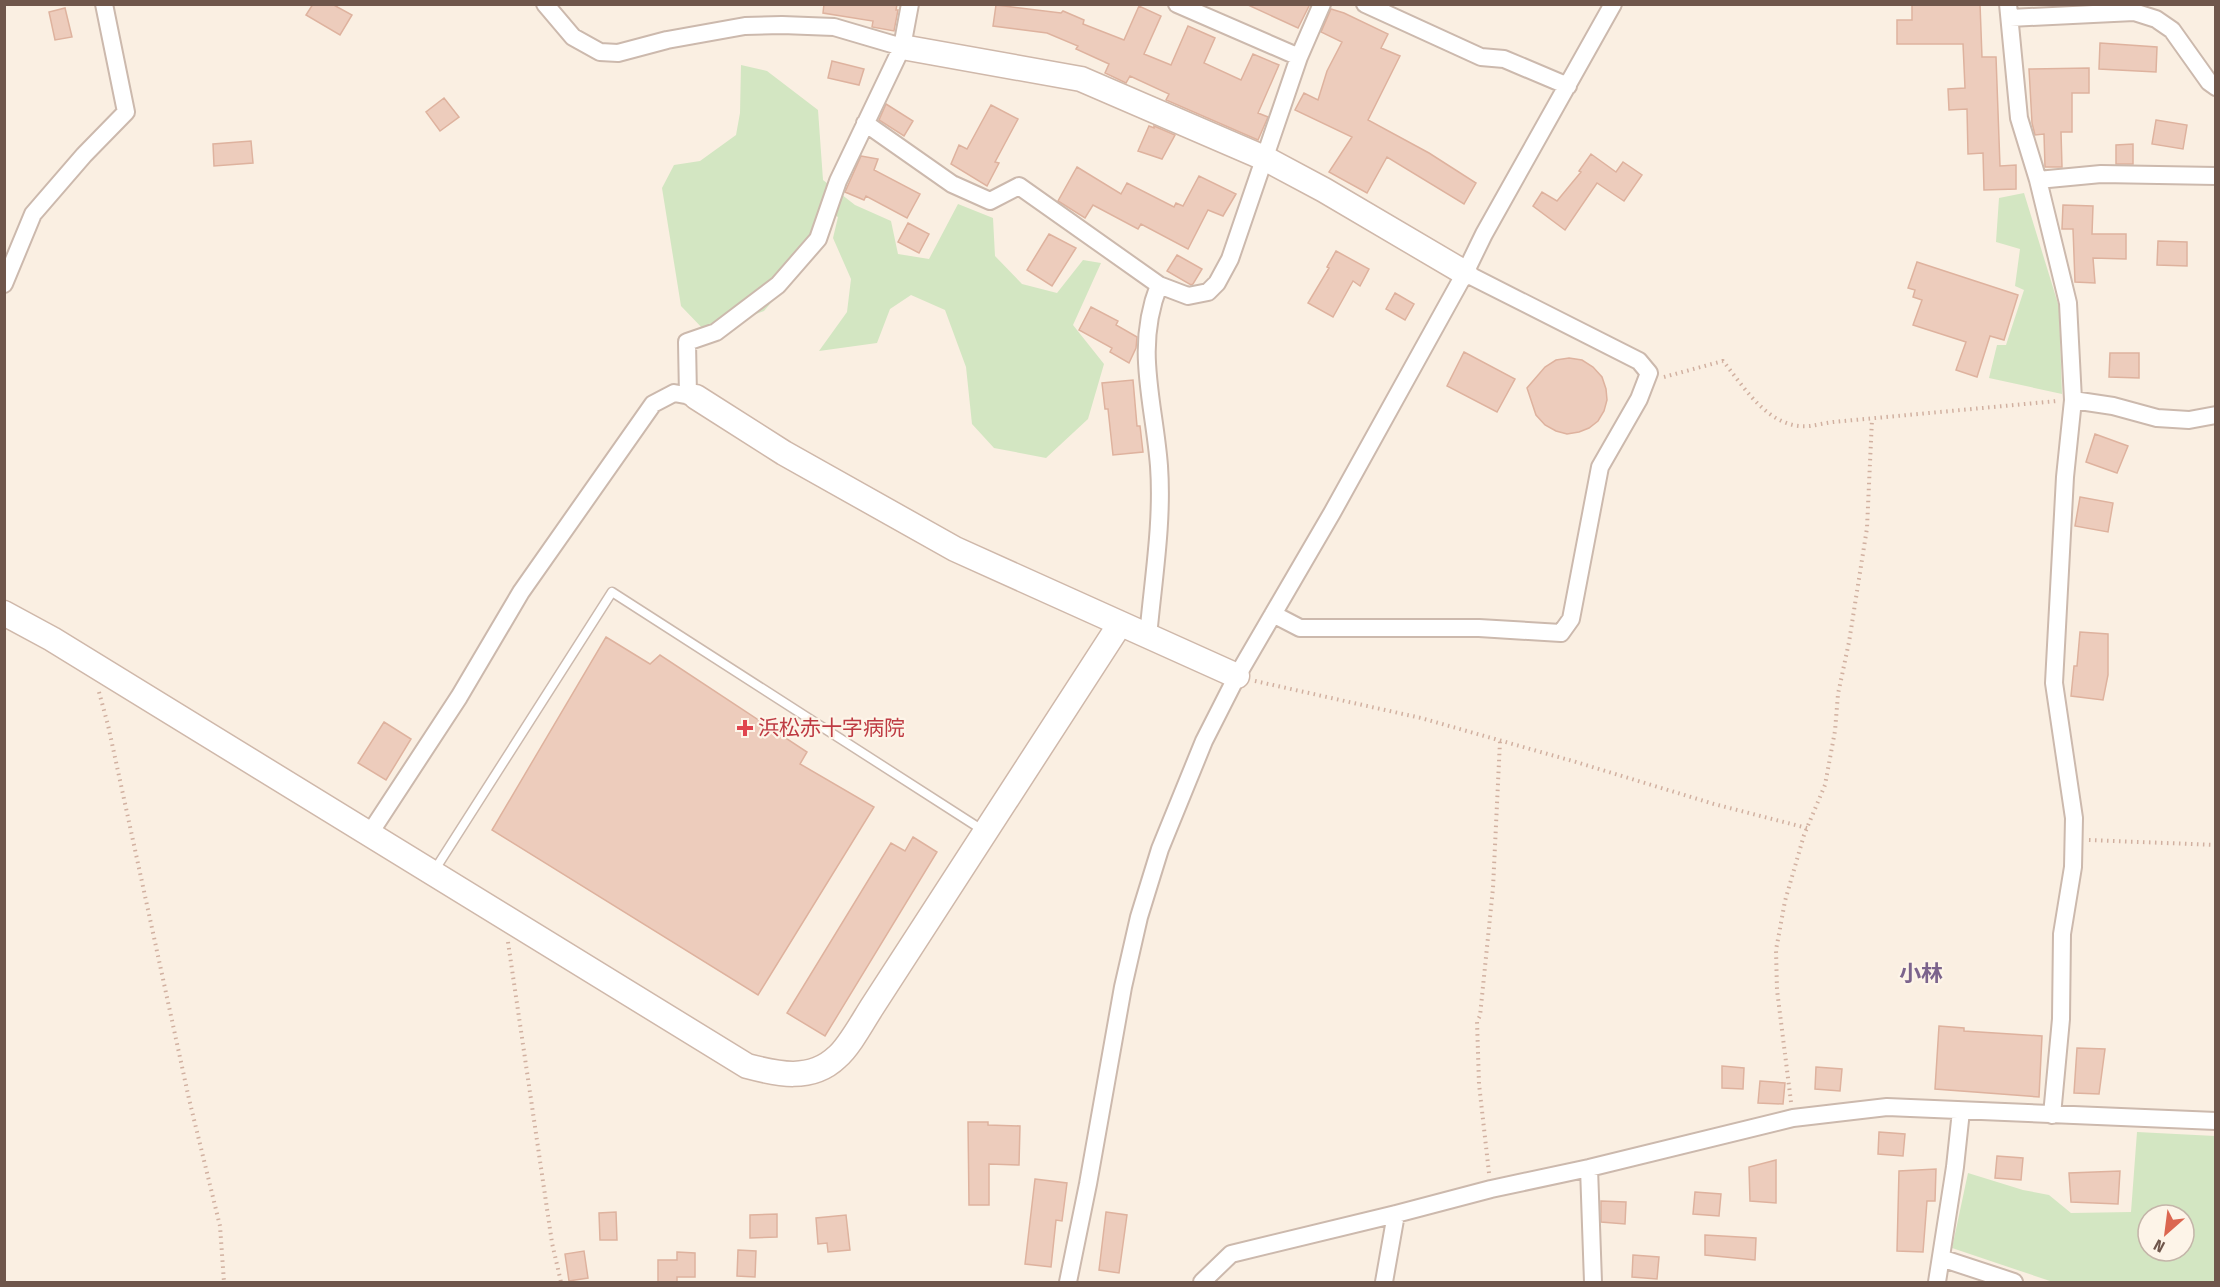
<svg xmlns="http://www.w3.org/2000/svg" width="2220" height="1287" font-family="'Fira Sans Condensed','Noto Sans JP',sans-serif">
  <rect width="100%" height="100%" fill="#faefe2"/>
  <path fill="#d3e6c2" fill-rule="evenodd" d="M 741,65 L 767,71 L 818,110 L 823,180 L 855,205 L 891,221 L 898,254 L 929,259 L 958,204 L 993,218 L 995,256 L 1022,284 L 1057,293 L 1083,260 L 1101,263 L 1073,325 L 1104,364 L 1088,419 L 1046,458 L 994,448 L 972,424 L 966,367 L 945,310 L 911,295 L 890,309 L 877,343 L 819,351 L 847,312 L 851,279 L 833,238 L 838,217 L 826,211 L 795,274 L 764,311 L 706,332 L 681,306 L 662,188 L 674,165 L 700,161 L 736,135 L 740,113 Z
    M 2024,193 L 2059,307 L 2062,394 L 1989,378 L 1997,345 L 2006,345 L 2024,290 L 2015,286 L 2020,249 L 1996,242 L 1999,198 Z
    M 2137,1132 L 2215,1136 L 2215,1282 L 2053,1282 L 1952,1248 L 1968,1173 L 2023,1190 L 2049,1195 L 2071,1213 L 2131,1212 ZM 2148,1215 L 2184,1215 L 2184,1251 L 2148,1251 Z"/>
  <path fill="#edccbc" stroke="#deb29e" stroke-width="1.5" d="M 313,4 L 332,4 L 352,15 L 340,35 L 306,15 Z
    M 824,4 L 897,4 L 896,10 L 898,10 L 894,31 L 872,27 L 873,21 L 823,13 Z
    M 1246,4 L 1310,4 L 1298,28 Z
    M 1912,4 L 1980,4 L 1982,57 L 1996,57 L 2000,166 L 2016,165 L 2016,189 L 1984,190 L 1983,153 L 1968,154 L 1967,109 L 1949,110 L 1948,89 L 1965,88 L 1963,44 L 1897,44 L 1897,20 L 1912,20 Z
    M 996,5 L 1061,13 L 1063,11 L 1084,20 L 1083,24 L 1124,40 L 1139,6 L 1161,16 L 1144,54 L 1171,65 L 1188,26 L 1215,38 L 1204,63 L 1241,80 L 1253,54 L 1279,65 L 1258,113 L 1268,117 L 1258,140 L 1166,100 L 1169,94 L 1130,76 L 1126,83 L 1105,73 L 1109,64 L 1076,49 L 1078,46 L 1047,33 L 993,26 Z
    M 65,8 L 72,37 L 55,40 L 49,12 Z
    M 1331,9 L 1344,13 L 1388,34 L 1381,48 L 1400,56 L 1368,120 L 1429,153 L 1476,183 L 1464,204 L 1387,157 L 1367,193 L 1329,172 L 1352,137 L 1295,110 L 1304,93 L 1318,100 L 1327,71 L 1342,42 L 1321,32 Z
    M 2100,43 L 2157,47 L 2156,72 L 2099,69 Z
    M 832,61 L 864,69 L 859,85 L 828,78 Z
    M 2089,68 L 2089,93 L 2072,93 L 2072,132 L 2061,132 L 2062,167 L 2045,167 L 2044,134 L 2035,135 L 2032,123 L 2029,69 Z
    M 444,98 L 459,117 L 440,131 L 426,112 Z
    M 886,104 L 913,121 L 904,136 L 879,120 Z
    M 991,105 L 1018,119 L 995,162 L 999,163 L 987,186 L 951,164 L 959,145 L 967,149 Z
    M 2156,120 L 2187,125 L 2183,149 L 2152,144 Z
    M 1149,126 L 1154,128 L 1154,126 L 1175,135 L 1162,159 L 1138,151 Z
    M 251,141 L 253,163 L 214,166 L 213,144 Z
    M 2133,144 L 2133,164 L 2116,164 L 2116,145 Z
    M 1591,154 L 1616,172 L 1623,162 L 1642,175 L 1624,201 L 1597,183 L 1565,230 L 1533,206 L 1542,192 L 1557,201 L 1581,172 L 1579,171 Z
    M 861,156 L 878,159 L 874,170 L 920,194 L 907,218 L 866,196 L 864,200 L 845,192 Z
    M 1077,167 L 1121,194 L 1127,183 L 1174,207 L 1176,203 L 1183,206 L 1199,176 L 1236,194 L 1223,216 L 1208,210 L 1188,249 L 1141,224 L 1138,229 L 1093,205 L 1085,218 L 1058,201 Z
    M 2063,205 L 2093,206 L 2092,234 L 2126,234 L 2126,259 L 2093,258 L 2095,283 L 2075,282 L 2073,229 L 2062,229 Z
    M 908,223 L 929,234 L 919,253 L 898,242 Z
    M 1049,234 L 1076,248 L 1052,286 L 1027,270 Z
    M 2158,241 L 2187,242 L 2187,266 L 2157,265 Z
    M 1336,251 L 1369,269 L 1360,286 L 1353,281 L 1333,317 L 1308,303 L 1329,268 L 1327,267 Z
    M 1177,255 L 1202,269 L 1193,284 L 1191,285 L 1167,271 Z
    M 1917,262 L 2018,295 L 2004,340 L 1990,336 L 1977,377 L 1956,370 L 1966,342 L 1913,325 L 1922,300 L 1913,297 L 1915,290 L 1908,288 Z
    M 1395,293 L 1414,304 L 1405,320 L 1386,309 Z
    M 1091,307 L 1118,321 L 1116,325 L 1137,337 L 1136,348 L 1129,363 L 1110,352 L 1112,348 L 1079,330 Z
    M 1464,352 L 1515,379 L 1497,412 L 1447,386 Z
    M 2110,353 L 2139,353 L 2139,378 L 2109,377 Z
    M 1569,358 L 1582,360 L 1593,367 L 1602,377 L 1606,389 L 1607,400 L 1604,411 L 1598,421 L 1589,428 L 1579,432 L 1567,434 L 1556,431 L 1545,425 L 1536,415 L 1527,388 L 1545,367 L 1556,360 Z
    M 1133,380 L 1137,426 L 1140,426 L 1143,452 L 1113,455 L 1108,409 L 1105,409 L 1102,383 Z
    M 2095,434 L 2128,446 L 2117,473 L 2086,462 Z
    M 2080,497 L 2113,503 L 2108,532 L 2075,526 Z
    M 2080,632 L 2108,634 L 2108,675 L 2103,700 L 2071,696 L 2074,666 L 2077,666 Z
    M 606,637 L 650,664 L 660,655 L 807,752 L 800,764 L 874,807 L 758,995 L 492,830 Z
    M 384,722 L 411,739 L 386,780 L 358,763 Z
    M 913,837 L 937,852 L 825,1036 L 787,1013 L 891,843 L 905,851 Z
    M 1939,1026 L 1964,1028 L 1964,1031 L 2042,1036 L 2039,1097 L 1935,1089 Z
    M 2077,1048 L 2105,1049 L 2099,1094 L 2074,1093 Z
    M 1722,1066 L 1744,1068 L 1743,1089 L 1722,1088 Z
    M 1816,1067 L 1842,1069 L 1840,1091 L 1815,1089 Z
    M 1760,1081 L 1785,1083 L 1783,1104 L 1758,1103 Z
    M 968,1122 L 988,1122 L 988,1125 L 1020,1126 L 1019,1165 L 989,1164 L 989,1205 L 969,1205 Z
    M 1879,1132 L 1905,1134 L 1903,1156 L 1878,1154 Z
    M 1997,1156 L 2023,1158 L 2021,1180 L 1995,1178 Z
    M 1776,1160 L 1776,1203 L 1750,1201 L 1749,1167 Z
    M 1936,1169 L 1935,1201 L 1927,1201 L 1923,1252 L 1897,1251 L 1899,1171 Z
    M 2120,1171 L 2118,1204 L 2071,1202 L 2069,1173 Z
    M 1035,1179 L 1067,1183 L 1062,1221 L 1056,1220 L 1051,1267 L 1025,1264 Z
    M 1695,1192 L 1721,1194 L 1719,1216 L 1693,1214 Z
    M 1601,1201 L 1626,1202 L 1625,1224 L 1601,1222 Z
    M 616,1212 L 617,1240 L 600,1240 L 599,1213 Z
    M 1106,1212 L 1127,1215 L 1119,1273 L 1099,1270 Z
    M 777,1214 L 777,1237 L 750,1238 L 750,1215 Z
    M 846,1215 L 850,1250 L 828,1252 L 827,1243 L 818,1244 L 816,1218 Z
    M 1705,1235 L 1756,1238 L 1755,1260 L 1705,1255 Z
    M 738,1250 L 756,1251 L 755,1277 L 737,1276 Z
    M 584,1251 L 588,1278 L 569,1281 L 565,1254 Z
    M 677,1252 L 695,1253 L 695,1277 L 677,1277 L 677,1282 L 658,1282 L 658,1260 L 677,1260 Z
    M 1633,1255 L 1659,1257 L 1657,1279 L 1632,1277 Z"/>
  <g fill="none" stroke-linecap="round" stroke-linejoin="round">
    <defs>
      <path id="lane" d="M 434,871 L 612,592 L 984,831"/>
      <path id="street" d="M 545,4 L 573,37 L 600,52 L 618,53 L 667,40 L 745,26 L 782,25 L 834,27 L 902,47
        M 1177,4 L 1299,57
        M 1365,4 L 1481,57 L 1504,59 L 1568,86
        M 2008,4 L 2019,118 L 2038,180 L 2068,303 L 2073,400 L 2065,477 L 2054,683 L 2074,818 L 2073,867 L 2062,934 L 2061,1019 L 2052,1115
        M 2010,18 L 2134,12 L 2156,19 L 2172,30 L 2209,82 L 2216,87
        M 865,123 L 952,184 L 990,201 L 1019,186 L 1159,285 L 1188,296 L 1208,292 L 1217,283 L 1230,259 L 1299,57 L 1322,4
        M 2038,180 L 2101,174 L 2216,176
        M 4,284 L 33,214 L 84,155 L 126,112 L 104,4
        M 688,396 L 687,342 L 716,332 L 778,285 L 818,239 L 838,181 L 902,47 L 910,4
        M 2073,400 L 2113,406 L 2157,418 L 2189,420 L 2216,415
        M 1273,614 L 1300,628 L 1479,628 L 1561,633 L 1571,619 L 1600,467 L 1639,399 L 1649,373 L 1639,361 L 1465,273
        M 1148,637 C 1153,580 1163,523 1159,466 C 1154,401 1134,349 1159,285
        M 370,833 L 459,697 L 521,592 L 653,404 L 674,393 L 696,397
        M 1589,1168 L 1593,1282
        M 1941,1258 L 2014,1282
        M 1068,1282 L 1088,1184 L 1123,987 L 1139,917 L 1160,849 L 1204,741 L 1237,676 L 1332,513 L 1465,273 L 1484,234 L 1613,4
        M 1202,1282 L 1231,1254 L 1396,1214 L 1491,1189 L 1589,1168 L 1793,1118 L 1887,1107 L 2216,1121
        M 1384,1282 L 1396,1214
        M 1937,1282 L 1955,1167 L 1961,1111"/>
      <path id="secondary" d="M 902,47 L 1081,79 L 1264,158 L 1324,190 L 1465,273
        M 696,397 L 784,453 L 955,549 L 1237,676
        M 4,613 L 52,639 L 747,1066 C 777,1074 811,1082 837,1057 C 849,1047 863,1021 872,1007 L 1120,624"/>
    </defs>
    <use href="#lane" stroke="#ccb9ad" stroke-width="11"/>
    <use href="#street" stroke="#ccb9ad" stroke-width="20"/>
    <use href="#secondary" stroke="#cfb8aa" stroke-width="27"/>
    <path stroke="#d1b0a0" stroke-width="4" stroke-dasharray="1.5 4.5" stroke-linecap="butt" d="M 1664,377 L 1723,361 C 1745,388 1769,430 1810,426 C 1817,425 1825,423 1833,422 L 2057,401
      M 1255,681 L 1421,718 L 1576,762 L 1714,804 L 1807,828
      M 99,692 L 108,725 L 189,1099 L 220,1226 L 224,1282
      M 2089,840 L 2216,845
      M 508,942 L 552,1243 L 561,1282
      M 1791,1102 L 1777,990 L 1776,950 L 1785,901 L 1804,835 L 1825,785 L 1835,731 L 1838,694 L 1849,642 L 1867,528 L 1872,419
      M 1489,1173 L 1479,1084 L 1477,1021 L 1480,1016 L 1493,888 L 1500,741"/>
    <use href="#lane" stroke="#fff" stroke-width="8"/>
    <use href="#street" stroke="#fff" stroke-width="16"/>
    <use href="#secondary" stroke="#fff" stroke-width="24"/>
  </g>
  <path fill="#e0444e" stroke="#fdf4e8" stroke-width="2" d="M742 719h6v6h6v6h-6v6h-6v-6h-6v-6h6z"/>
  <g text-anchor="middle" stroke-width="4.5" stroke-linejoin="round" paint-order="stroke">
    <g font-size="21" fill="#be3a42" stroke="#fdf4e8" text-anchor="start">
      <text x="758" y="735">浜松赤十字病院</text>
    </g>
    <g font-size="22" font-weight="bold" fill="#7b638c" stroke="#fdf4e8">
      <text x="1921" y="981">小林</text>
    </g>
  </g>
  <rect width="2220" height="1287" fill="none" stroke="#6f564b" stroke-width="12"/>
  <g transform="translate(2166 1233) rotate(208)"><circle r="28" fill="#fdf4e8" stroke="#c4b5a9" stroke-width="1.5"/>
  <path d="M0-4.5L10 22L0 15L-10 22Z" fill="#db6650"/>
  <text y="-9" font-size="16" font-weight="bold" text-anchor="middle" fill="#6f564b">N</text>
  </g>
</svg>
